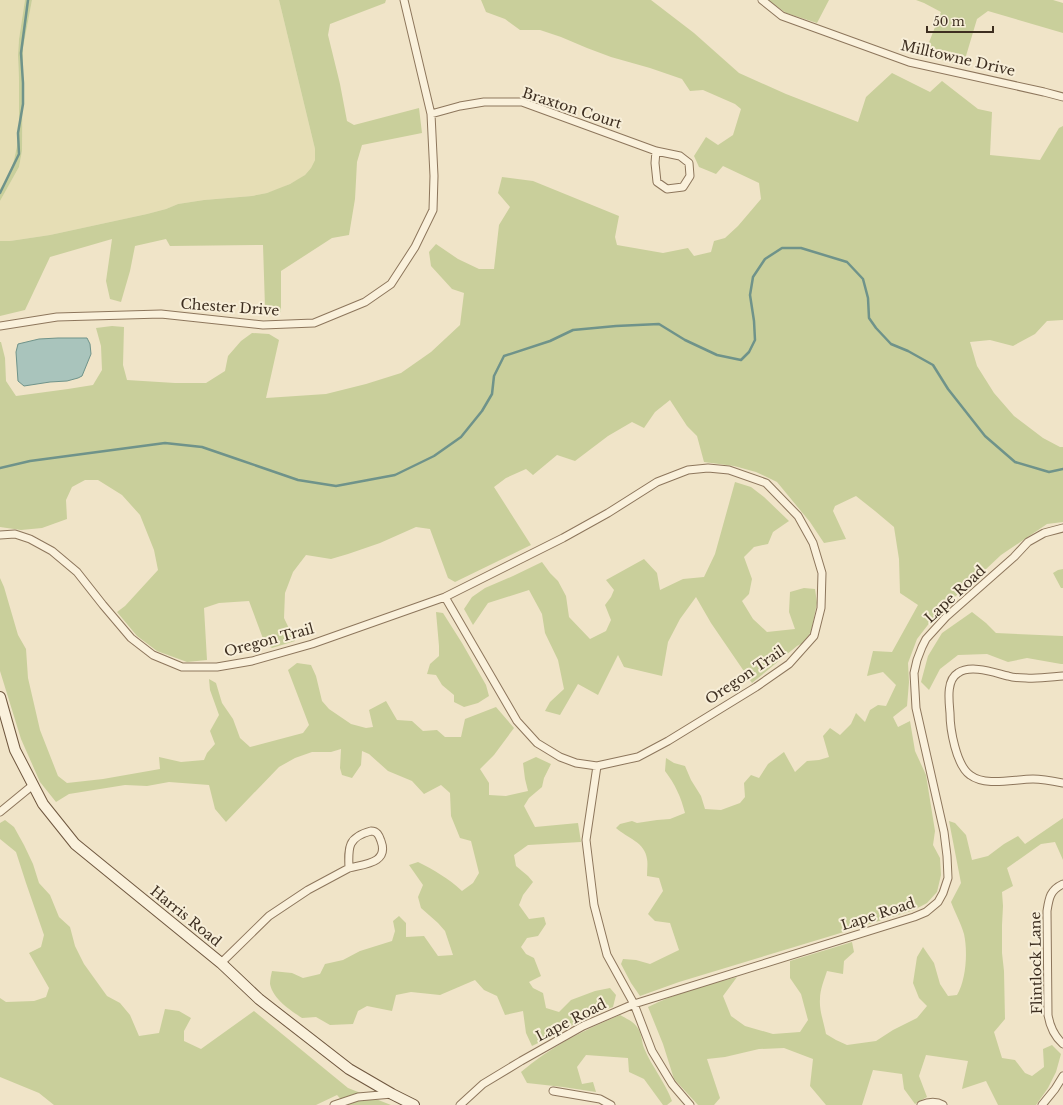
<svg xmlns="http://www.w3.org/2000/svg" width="1063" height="1105" font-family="'Libre Baskerville',serif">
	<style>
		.farmland { fill: #e6deb5 }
		.green { fill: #c9cf9b }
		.water { fill: #a9c4bc; stroke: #6f938a }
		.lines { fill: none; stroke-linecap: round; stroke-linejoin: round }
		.stream { stroke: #6f938a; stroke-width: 2.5 }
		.street-casing { stroke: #8d765c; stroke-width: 9 }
		.secondary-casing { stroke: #6f573f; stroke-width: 12 }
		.street { stroke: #faf1dc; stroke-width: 7 }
		.secondary { stroke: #faf1dc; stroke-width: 10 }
		.labels { text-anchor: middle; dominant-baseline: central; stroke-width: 4; stroke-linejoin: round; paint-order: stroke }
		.street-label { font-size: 14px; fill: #3d2e20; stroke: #f7eed8 }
	</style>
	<rect width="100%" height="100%" fill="#f0e4c8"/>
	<path class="farmland" d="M0,0H25L19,39L18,55L19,80V129L17,146L14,160L9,175L0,189Z
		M32,0H279L315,149V160L311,168L305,175L298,180L277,190L267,193L252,196L204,200L178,204L166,209L147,214L50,235L10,241H0V201L19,167L22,151L23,48Z"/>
	<path class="green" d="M25,0H32L23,48L22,151L19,167L0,201V189L9,175L14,160L17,146L19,129V80L18,55L19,39Z
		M279,0H386L385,3L330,24L328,35L340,84L347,121L354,125L419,108L422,133L362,145L357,162L355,199L349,235L332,238L281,271V312L273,313L265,307L263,245L170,246L166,239L135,246L130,271L121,302L110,299L106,281L112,239L50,257L25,310L0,316V241H10L50,235L147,214L166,209L178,204L204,200L252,196L267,193L290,184L305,175L311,168L315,160V149Z
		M481,0H651L694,33L739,73L786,94L858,122L866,97L892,73L930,92L942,81L978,109L992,112L990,155L1040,160L1059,128L1063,126V320L1047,321L1035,334L1013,346L990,340L970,342L977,366L994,393L1014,416L1043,438L1060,447H1063V522L1047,524L1001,555L968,586L941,608L917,639L908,663L909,682L907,706L893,717L898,727L910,721L915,751L926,775L935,831L933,845L940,858L941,875L937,892L927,903L914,910L834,935L679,982L640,996L631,983L621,964L623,959L636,960L650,964L679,950L670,923L655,921L648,914L663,891L659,878L647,876C647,870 648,864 647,859C645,842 627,838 616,828L620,824L632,821L637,823L657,820L670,819L685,813C681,797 675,784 665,771L666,758L674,763L685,766L691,780L701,796L705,809L721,810L740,803L745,797L744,783L751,775L759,778L768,764L784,752L795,772L807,761L819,760L829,757L823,736L830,728L840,735L851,724L856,713L865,722L870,710L878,705L886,706L896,685L883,672L867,676L873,651L892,652L918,605L900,593L899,559L894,527L875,511L856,496L835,506L833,511L846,539L824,543L810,522L777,482L756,472L734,466L704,462L697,436L687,426L670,400L655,412L644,428L632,422L608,436L575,461L557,455L533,475L526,469L506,478L494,487L531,545L455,582L448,578L430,529L416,527L380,543L348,554L331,559L306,555L293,572L285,593L284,618L295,641L272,648L265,644L249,601L219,603L204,608L207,660L187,662L157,651L137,636L117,612L125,606L158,570L154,550L140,515L122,495L98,480H85L72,487L66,500L67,519L42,528L21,530L0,527V342H1L5,358L6,381L16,396L68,389L93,385L102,370L101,346L96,328L112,326L124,327L123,365L127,380L175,383H206L225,371L228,356L241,341L252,333L269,334L279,340L266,398L326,394L366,384L401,373L431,352L460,325L464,293L452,289L431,266L429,252L436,244L458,259L479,269H494L499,225L510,207L498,193L502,177L533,181L619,216L615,237L617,245L663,253L688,248L694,256L711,252L714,241L725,238L738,226L761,199L759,183L723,166L716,174L699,167L694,156L706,137L718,145L733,135L741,109L735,104L703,90L690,91L682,79L650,68L611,57L587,48L561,37L540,30H520L505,19L486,12Z
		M768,0H829L817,23L786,13Z
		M916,0H1053L1063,3V33L988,11L977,19L963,66L924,55L941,12L924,3Z
		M735,482L751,487L764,497L789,521L773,532L768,544L754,547L744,557L752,579L749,594L742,601L753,619L767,632L795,629L789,612L790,592L804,588L815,589L817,603L811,632L803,643L797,646L752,683L711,623L696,597L680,619L668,642L662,676L624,667L618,655L598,695L578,684L560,715L545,711L550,702L564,689L558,660L545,633L542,614L529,590L488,603L473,625L464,609L472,597L485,588L513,576L542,562L550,573L558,581L566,596L569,617L590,639L606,631L611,620L605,605L611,597L614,590L606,580L644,559L657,573L660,590L683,579L704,577L715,554Z
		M1063,569V588H1061L1053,573L1058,570Z
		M0,578L4,587L18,635L26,649L28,678L40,730L58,776L67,783L103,779L160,769L159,757L181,762L204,760L207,753L215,744L210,731L219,715L210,690L209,679L216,683L222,703L233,719L240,738L250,747L303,733L309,725L288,670L297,663L311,665L316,676L322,701L329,709L351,724L366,728L373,727L369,710L386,701L397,720L412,721L423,731L437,730L445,737H461L465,719L496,707L514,728L494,755L480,769L489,783V795L506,796L528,791L525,779L523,763L536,757L551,764L544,778L542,787L529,798L524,806L535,827L578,823L581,842L528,845L514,855L516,866L528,876L533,882L523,895L519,905L529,919L544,917L546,924L538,936L527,938L521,947L526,954L534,958L541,976L529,982L533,988L543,993L546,1008L559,1012L571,1000L595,991L610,988L616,995L613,1007C583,1017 560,1033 532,1046L526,1033L523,1011L505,1015L497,996L484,990L475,980L440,995L411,992L396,995L392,1011L367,1006L358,1011L353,1024L330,1025L316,1017L302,1018C290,1010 273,999 270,984C270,980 271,975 272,971L292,973L303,978L320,974L325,964L343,960L360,951L392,941L395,931L393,921L399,916L406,923V937L424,936L438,956L453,955L445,931L438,923L421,908L418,897L423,885L409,865L418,862C434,870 448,878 462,891L473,883L479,873L471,841L460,838L451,816L450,793L441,785L424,794L412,781L388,771L369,754L362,751L361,765L352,778L342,775L340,768L341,749L331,752H312L295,758L279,767L226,822L215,809L209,785L169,782L147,786L125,785L69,794L56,802L40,782L21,739L0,671Z
		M436,612L443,613L462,643L486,685L489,696L478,703L464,707L454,702V695L442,685L436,675L427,674L430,664L439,656V646Z
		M972,612L986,623L996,633L1063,636V664H1061L1027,658L1008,662L987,654L958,655L940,669L929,690L921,682L928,656L942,633Z
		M1063,818V860L1055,842L1041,844L1007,868L1013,886L1002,892L1003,906L1002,925V953L1004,971L1005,1019L994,1032L1002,1058L1015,1060L1025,1073L1032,1076L1044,1067L1043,1049L1052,1045L1061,1054L1056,1072L1048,1088L1036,1105H998L986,1081L962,1089L968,1061L926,1055L919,1076L927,1097L915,1104L904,1089L902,1074L873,1070L862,1105H826L810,1086L813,1059L784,1048L759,1049L725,1057L707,1059L720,1098L714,1105H698L674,1079L663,1044L648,1007C676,993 707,985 737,977L723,996L731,1016L745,1026L773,1034L800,1032L808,1020L801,994L790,978V961L852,942L854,952L844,961L843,974L827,971C824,980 820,990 820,999C819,1010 824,1023 826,1034L836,1040L847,1045L876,1041L893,1030L917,1018L927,1006L919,998L913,983L917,957L923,947L934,963L940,984L948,996L957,995C966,980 968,952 964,934C961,923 955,913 951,902L961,883L949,821L955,823L966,835L972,860L988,856L1004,844L1018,836L1025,844Z
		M5,820L14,827L24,845L33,864L39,883L50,895L59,917L70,927L75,946L84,964L107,996L120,1003L130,1015L139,1036L159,1033L165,1009L179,1011L191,1018L184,1031V1041L201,1049L254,1011L348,1088L391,1105H346L337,1095L316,1105H54L39,1093L0,1077V998L6,1002L34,1001L46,997L49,988L29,953L41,947L44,935L26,883L16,852L0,839V823Z
		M620,1015C627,1019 635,1022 639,1030C642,1036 642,1043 644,1048C652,1067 665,1082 672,1101L667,1105H663L644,1079L629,1072L628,1058L586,1055L577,1067L582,1084L593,1082L596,1092L563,1087L527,1083L521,1072C550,1047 584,1030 620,1015Z"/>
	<path class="water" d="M58,338H87L90,344L91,354L82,376L78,378L67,381L50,382L24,386L18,381L16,352L18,344L39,339Z"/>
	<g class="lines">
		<path class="stream" d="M0,193L19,154L18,133L23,104V83L21,53L28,0
			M0,468L30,461L165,443L202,447L237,459L298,480L336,486L395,475L434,456L461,437L482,411L492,394L494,376L504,356L550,341L573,330L616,326L659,324L685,340L717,355L741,360L749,352L755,340L754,321L750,295L753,277L765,259L782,248H801L847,262L863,279L868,298L869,318L876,328L891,344L908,351L933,365L948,389L985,436L1015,462L1049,472L1063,469"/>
		<g class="street-casing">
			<path id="street" d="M762,0L782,16L909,62L1044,92L1063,97
				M431,114L460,106L484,102H522L656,151L680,156L689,163L690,176L683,187L667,189L657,182L655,163L656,151
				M0,326L57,317L161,314L263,325L314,323L365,302L391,284L415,247L433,210L434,176L431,114L404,0
				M0,535L15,534L30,539L52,551L77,572L103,605L131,638L153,655L182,667H217L252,661L312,644L445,597L563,538L608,513L657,482L688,470L708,468L729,470L766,483L798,516L813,543L822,573L821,608L814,636L789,664L756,687L668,741L638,757L597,766L576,763L560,757L537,743L517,721L445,597
				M1063,676C1051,677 1038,679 1026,678C1021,678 1014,678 1008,676C995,673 971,664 958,673C946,680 949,701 950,713C950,729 956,765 970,775C986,787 1014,779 1033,779C1043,779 1053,781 1063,783
				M597,766L586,840L594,905L607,955L634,1004L652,1051L672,1084L690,1105
				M0,812L33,785
				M371,831C377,831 379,835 381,841C389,863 365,864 349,868C348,847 348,837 371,831Z
				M1063,884C1050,890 1049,898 1047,911L1048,1015C1050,1027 1054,1036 1063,1044
				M221,963L269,916L308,890L349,868
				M553,1091L600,1099L611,1105
				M334,1105L358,1097L392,1094
				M460,1105L483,1084L521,1061L583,1026L634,1004L914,917L926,912L938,902L943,893L948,878L947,856L944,832L916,708L914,673L917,660L922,647L926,639L946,617L1014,557L1028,542L1044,533L1063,528
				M921,1105C928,1102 936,1101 943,1105
				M1042,1105L1055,1089L1063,1076"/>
		</g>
		<g class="secondary-casing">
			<path id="secondary" d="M0,697L15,750L43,804L75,844L221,963L259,999L349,1069L392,1094L414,1105"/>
		</g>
		<use href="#street" class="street"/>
		<use href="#secondary" class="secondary"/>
	</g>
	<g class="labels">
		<g class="street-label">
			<text transform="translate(958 58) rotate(13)">Milltowne Drive</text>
			<text transform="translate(572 108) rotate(18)">Braxton Court</text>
			<text transform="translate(230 307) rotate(4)">Chester Drive</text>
			<text transform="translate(955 594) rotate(-43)">Lape Road</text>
			<text transform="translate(269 640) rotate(-15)">Oregon Trail</text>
			<text transform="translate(745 675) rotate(-34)">Oregon Trail</text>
			<text transform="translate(878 914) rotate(-18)">Lape Road</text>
			<text transform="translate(186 916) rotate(39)">Harris Road</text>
			<text transform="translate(1036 963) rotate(-91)">Flintlock Lane</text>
			<text transform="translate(571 1020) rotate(-27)">Lape Road</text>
		</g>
	</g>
	<path d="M927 26v6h66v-6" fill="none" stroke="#3d2e20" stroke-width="2"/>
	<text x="933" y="26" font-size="12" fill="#3d2e20" stroke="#f7eed8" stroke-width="3" paint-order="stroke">50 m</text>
</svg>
